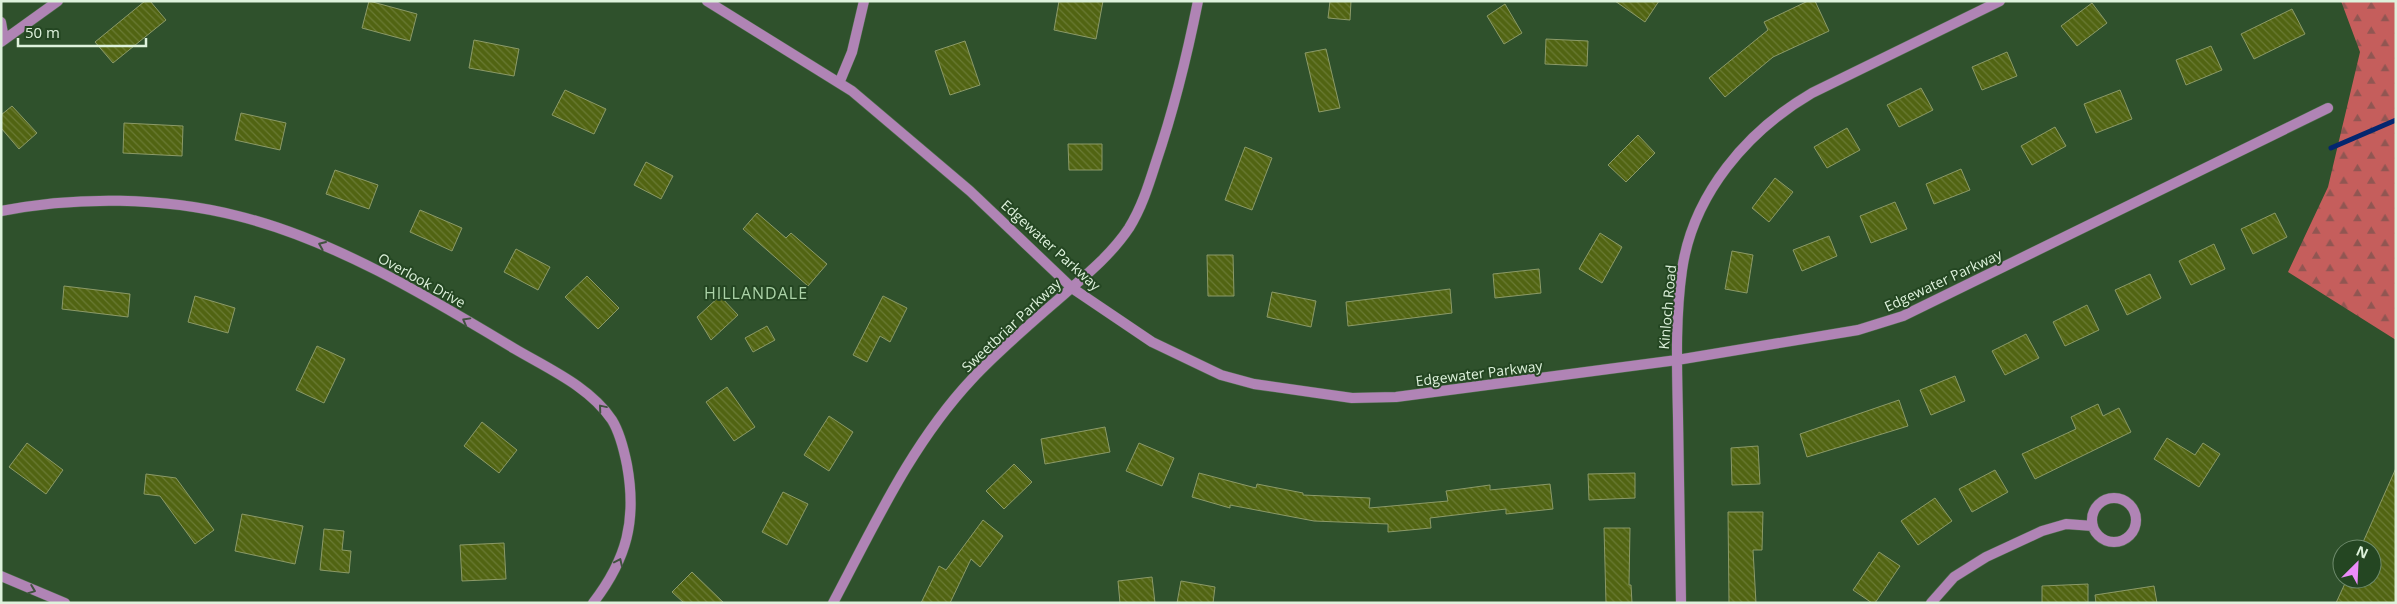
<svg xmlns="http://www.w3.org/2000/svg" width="2397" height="604" font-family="'Open Sans',sans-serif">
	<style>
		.forest { fill: url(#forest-firs) }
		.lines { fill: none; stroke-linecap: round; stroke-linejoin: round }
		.stream { stroke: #04266f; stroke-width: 5 }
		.building { fill: url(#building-back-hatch); stroke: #8b9a68 }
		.minor-casing { stroke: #4e6e4c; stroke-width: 11 }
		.minor { stroke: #b084b5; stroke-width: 10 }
		.oneway { stroke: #40523f }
		.labels { text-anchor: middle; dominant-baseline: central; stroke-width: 4; stroke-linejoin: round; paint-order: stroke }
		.street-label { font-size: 14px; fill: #def2dc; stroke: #244622 }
		.quarter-label { font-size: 16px; letter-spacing: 1px; fill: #acd3a8; stroke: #244622 }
	</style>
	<defs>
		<pattern id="forest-firs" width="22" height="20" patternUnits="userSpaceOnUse" patternTransform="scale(1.25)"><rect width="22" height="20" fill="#c55e5c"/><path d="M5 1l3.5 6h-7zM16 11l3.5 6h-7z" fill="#915652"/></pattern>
		<pattern id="building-back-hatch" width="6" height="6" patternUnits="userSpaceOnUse" patternTransform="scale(1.25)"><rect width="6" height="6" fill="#516412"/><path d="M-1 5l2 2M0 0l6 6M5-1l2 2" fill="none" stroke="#6a7b34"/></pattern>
	</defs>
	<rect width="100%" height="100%" fill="#2f512c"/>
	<path class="forest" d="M2341,1H2396V340L2288,272L2328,187L2360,52Z"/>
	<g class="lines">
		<path class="stream" d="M2331,148L2396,120"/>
	</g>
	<path class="building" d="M145,1H150L166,20L113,63L95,42Z
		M369,1L417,14L410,41L362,28Z
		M1059,1H1103L1096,39L1054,30Z
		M1330,1H1351L1350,20L1328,18Z
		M1615,1H1659L1645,22Z
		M1808,1H1815L1829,31L1773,57L1725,97L1709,78L1768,30L1764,22Z
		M2092,3L2107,23L2077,46L2061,26Z
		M1505,4L1522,33L1504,44L1487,16Z
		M2292,9L2305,34L2254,59L2241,34Z
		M1546,39L1588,41L1587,66L1545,64Z
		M474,40L519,49L514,76L469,68Z
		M965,41L980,85L950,95L935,51Z
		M2211,46L2222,70L2186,85L2176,60Z
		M1326,49L1340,108L1319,112L1305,53Z
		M2007,52L2017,76L1982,90L1972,67Z
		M1921,88L1933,110L1899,127L1887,105Z
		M565,90L606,109L594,134L552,115Z
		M2120,90L2132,119L2096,133L2084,104Z
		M12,106L37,133L19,149L1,128V115Z
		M241,113L286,123L280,150L235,140Z
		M124,123L183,126L182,156L123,153Z
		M2055,127L2066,146L2032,165L2021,146Z
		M1847,128L1860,150L1827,168L1814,147Z
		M1638,135L1655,153L1626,182L1608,165Z
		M1068,144H1102V170H1069Z
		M1245,147L1272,158L1252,210L1225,200Z
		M646,162L673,176L661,199L634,185Z
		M1961,169L1970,190L1934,204L1926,184Z
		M335,170L378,185L369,209L326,194Z
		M1775,178L1793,192L1769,222L1752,208Z
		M1895,202L1907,229L1871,243L1860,216Z
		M420,210L462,228L452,251L410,232Z
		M757,213L786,238L791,233L827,264L808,286L743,229Z
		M2275,213L2287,237L2253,254L2241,229Z
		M1600,233L1622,247L1602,283L1579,269Z
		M1829,236L1837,256L1802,271L1793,250Z
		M2214,244L2225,269L2191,285L2179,261Z
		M516,249L550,267L538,290L504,272Z
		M1732,251L1753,255L1747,293L1725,289Z
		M1207,255H1233L1234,296H1208Z
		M1539,269L1541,293L1495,298L1493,274Z
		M2150,274L2161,298L2127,315L2115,290Z
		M587,276L619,308L598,329L565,297Z
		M64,286L130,294L128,317L62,309Z
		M1450,289L1452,313L1348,326L1346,302Z
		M1272,292L1316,301L1311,327L1267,317Z
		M195,296L235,308L228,333L188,322Z
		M720,296L738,315L711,340L697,317Z
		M883,296L907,308L890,342L880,336L867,362L853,355Z
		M2087,305L2099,330L2065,346L2053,322Z
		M767,326L775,340L753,352L745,338Z
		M2026,334L2039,358L2005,375L1992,351Z
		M317,346L345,359L324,403L296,390Z
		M1955,376L1965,401L1931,415L1920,390Z
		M727,387L755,427L734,441L706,402Z
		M1899,400L1908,426L1807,457L1800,434Z
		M2098,404L2103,416L2119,408L2131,432L2035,479L2022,454L2076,429L2071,417Z
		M829,416L853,432L829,471L804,455Z
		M482,422L517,450L499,473L464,446Z
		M1105,427L1110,452L1045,464L1041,439Z
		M2167,438L2195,455L2203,443L2220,454L2199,487L2154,459Z
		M27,443L63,470L46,494L9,467Z
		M1139,443L1174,458L1162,486L1126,471Z
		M1758,446L1760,484L1732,485L1731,448Z
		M1014,464L1032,482L1004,509L986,491Z
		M2396,468V603H2336L2347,579H2372V549H2360Z
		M1995,470L2008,492L1972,512L1959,489Z
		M1199,473L1256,488L1257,484L1303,493V495L1370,498L1369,508L1448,501L1446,491L1490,485V490L1550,484L1553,509L1506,514V509L1430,518L1431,528L1388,532V524L1314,521L1230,505V508L1192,497Z
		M1635,473V498L1589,500L1588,474Z
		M146,474L176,478L214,530L195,544L160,496L144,494Z
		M783,492L808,504L787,545L762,532Z
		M1935,498L1952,521L1918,545L1901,521Z
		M1728,512H1763L1762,550H1753L1756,603H1729Z
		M242,514L303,526L295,564L235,551Z
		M983,520L1003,536L980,567L971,559L950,603H921L939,566L946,570Z
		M1604,528H1630L1629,585H1631L1632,603H1606Z
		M324,529L344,531L342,550L351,551L349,573L320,570Z
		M504,543L506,579L462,581L460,545Z
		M1879,552L1900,566L1875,603H1872L1853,590Z
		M692,572L724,603H684L672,592Z
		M1152,577L1155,603H1120L1118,581Z
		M1181,581L1215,587L1213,603H1177Z
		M2088,584V603H2042V586Z
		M2154,586L2157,603H2096L2095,595Z"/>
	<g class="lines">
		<g class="minor-casing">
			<path id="minor" d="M707,1L852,91L970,191L1072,288L1152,342L1221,375L1254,384L1352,398L1396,397L1677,360L1858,330L1903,316L2328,108
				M1,22L4,39
				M1,42L58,1
				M840,81L852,52L864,1
				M1,211C77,196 163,197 238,216C335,240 430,298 515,349C549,369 590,387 612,420C620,433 624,450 627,465C637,520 627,559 593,603
				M2092 520a22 22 0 1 1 44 0a22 22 0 1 1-44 0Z
				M1,576L65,603
				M833,603C874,526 911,444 972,379C1002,347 1036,319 1069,290C1091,271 1113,252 1129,228C1142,207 1149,184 1156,162C1174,109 1187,56 1198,1
				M1681,603C1680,541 1679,479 1678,417C1677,369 1675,319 1682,270C1693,194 1747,131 1812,93L2000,1
				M1931,603L1954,577L1986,557L2042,531L2066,524L2093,526"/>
		</g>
		<use href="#minor" class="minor"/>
	</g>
	<defs><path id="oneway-chevron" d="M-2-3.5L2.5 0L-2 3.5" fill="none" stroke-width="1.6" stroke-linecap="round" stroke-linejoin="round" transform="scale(1.25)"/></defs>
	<g class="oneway">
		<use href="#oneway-chevron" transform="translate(322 245) rotate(-157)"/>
		<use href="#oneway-chevron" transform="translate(466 321) rotate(-151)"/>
		<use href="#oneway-chevron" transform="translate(602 408) rotate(-130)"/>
		<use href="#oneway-chevron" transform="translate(619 562) rotate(-65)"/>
		<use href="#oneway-chevron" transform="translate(32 590) rotate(21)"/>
	</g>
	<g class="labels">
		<g class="street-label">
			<text transform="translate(1051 245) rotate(42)">Edgewater Parkway</text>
			<text transform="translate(422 280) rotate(29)">Overlook Drive</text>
			<text transform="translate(1943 280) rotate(-25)">Edgewater Parkway</text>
			<text transform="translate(1667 307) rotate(-85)">Kinloch Road</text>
			<text transform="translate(1011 325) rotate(-43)">Sweetbriar Parkway</text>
			<text transform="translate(1479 373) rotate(-7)">Edgewater Parkway</text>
		</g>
		<g class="quarter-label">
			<text x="756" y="293">HILLANDALE</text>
		</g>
	</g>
	<rect width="2397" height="604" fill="none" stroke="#def2dc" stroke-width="5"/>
	<g transform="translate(2357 564) rotate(24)"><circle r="24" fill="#244622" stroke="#6e8b6c"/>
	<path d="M0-4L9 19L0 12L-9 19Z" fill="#ec8cfa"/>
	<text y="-8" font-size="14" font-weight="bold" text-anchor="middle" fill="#def2dc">N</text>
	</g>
	<path d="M18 38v8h128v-8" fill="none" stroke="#def2dc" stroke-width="2.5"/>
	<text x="25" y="38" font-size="15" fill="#def2dc" stroke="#244622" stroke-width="4" paint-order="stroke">50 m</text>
</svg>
